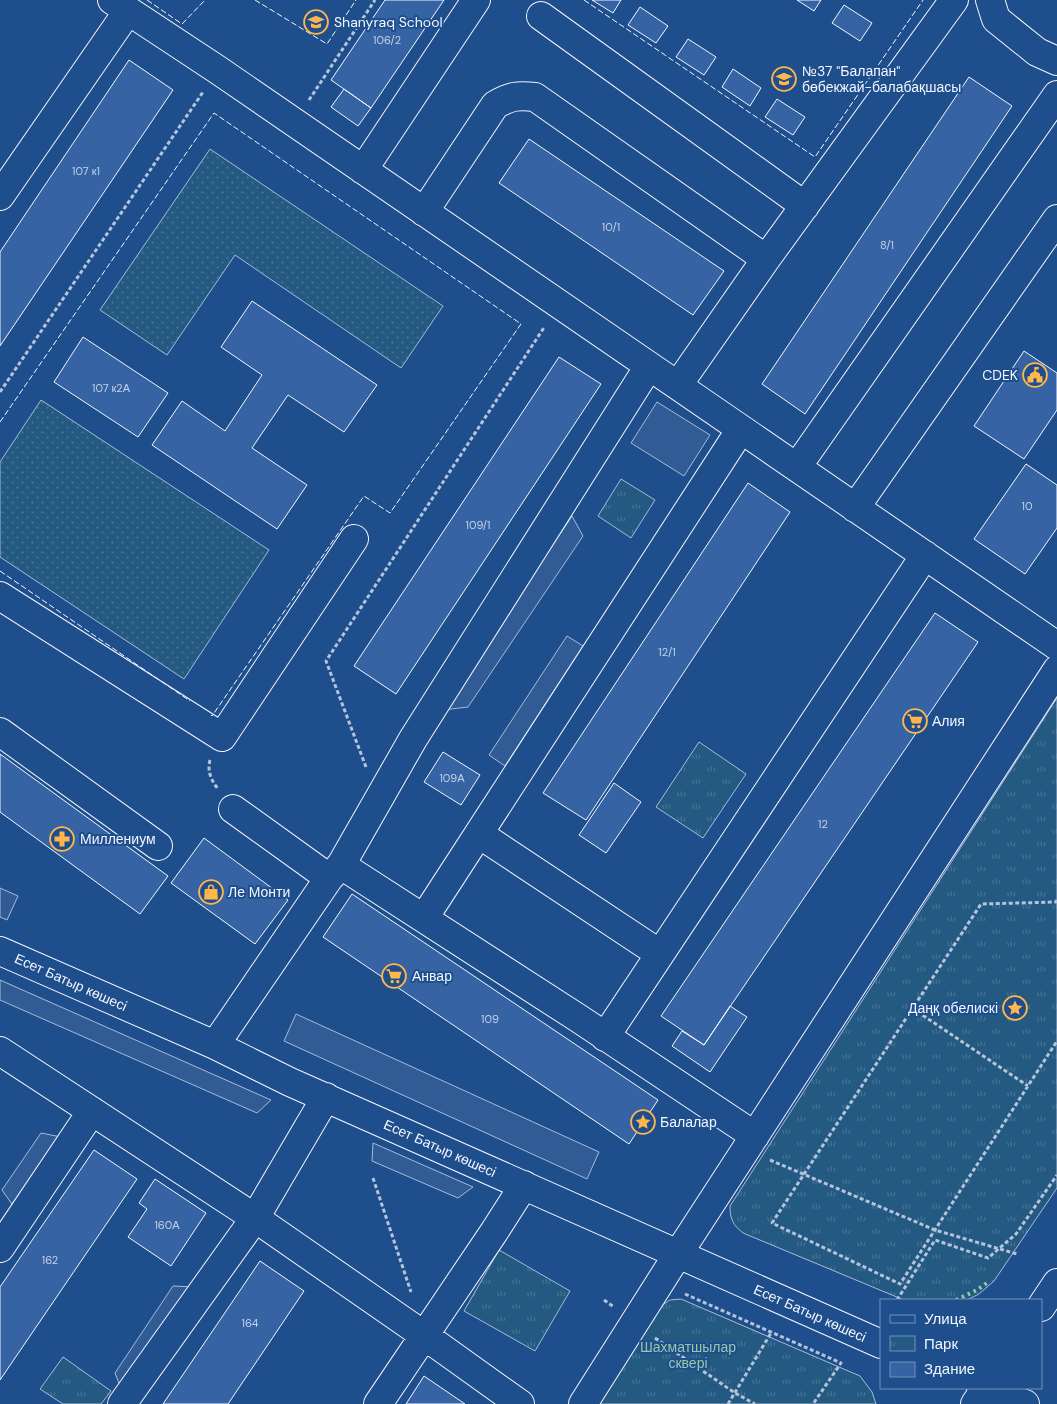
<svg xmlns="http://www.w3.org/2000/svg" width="1057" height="1404" font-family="'DM Sans',sans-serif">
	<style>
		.grass { fill: url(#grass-dots); stroke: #a8bbd7 }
		.park { fill: url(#park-tufts); stroke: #a8bbd7 }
		.parking { fill: #305b95; stroke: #a8bbd7 }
		.building { fill: #3563a3; stroke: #f2f6ff }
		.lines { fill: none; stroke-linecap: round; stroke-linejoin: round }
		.minor-casing { stroke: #f2f6ff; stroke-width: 30 }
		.major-casing { stroke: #f2f6ff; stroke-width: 30 }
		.path { stroke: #b3c4dc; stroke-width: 3; stroke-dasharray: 4 2.5; stroke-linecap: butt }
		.minor { stroke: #1f4e8c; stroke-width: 28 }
		.major { stroke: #1f4e8c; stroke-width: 28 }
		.hedge { stroke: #97c8a6; stroke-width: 4; stroke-dasharray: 2.5 4; stroke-linecap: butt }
		.fence { stroke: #f2f6ff; stroke-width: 1; stroke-dasharray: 6 2.5; stroke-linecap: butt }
		.labels { text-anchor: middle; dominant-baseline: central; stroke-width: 4; stroke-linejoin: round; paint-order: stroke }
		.number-label { font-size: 11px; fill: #c3d1e8 }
		.poi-label { font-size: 14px; fill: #f2f6ff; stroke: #1f4e8c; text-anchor: start }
		.street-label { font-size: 14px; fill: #f2f6ff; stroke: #1f4e8c }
		.park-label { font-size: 14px; fill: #97c8a6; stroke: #1f4e8c }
	</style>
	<defs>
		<pattern id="grass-dots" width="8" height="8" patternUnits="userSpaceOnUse" patternTransform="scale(1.25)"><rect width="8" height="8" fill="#245a82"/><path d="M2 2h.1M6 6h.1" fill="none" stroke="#447295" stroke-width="1.8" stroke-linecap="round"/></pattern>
		<pattern id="park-tufts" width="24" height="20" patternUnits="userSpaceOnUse" patternTransform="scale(1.25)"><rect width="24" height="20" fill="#245a82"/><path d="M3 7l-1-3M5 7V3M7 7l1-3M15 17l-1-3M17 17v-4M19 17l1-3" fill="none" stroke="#447295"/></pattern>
	</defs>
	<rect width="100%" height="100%" fill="#1f4e8c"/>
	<path class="grass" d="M210,149L443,306L401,368L235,255L167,355L100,310Z
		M41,400L269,550L184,679L0,557V462Z"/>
	<path class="park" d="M621,479L655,500L631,538L598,516Z
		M1057,698V1188L994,1281L979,1294L967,1300H904L743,1233C733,1225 730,1219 730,1206Z
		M699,742L746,774L703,838L656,807Z
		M499,1250L570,1291L535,1351L464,1311Z
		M681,1299L860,1376L872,1392L876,1404H598L661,1306L670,1300Z
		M63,1357L111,1391L101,1404H63L40,1389Z"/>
	<path class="parking" d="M657,402L710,435L684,476L631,443Z
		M572,516L583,536L468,707L443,710Z
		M567,636L583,646L505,766L489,755Z
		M0,888L18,896L7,920L0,917Z
		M0,980L271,1100L257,1113L0,1000Z
		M296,1014L599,1152L587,1179L284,1041Z
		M41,1133L61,1137L14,1207L2,1190Z
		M373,1143L473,1187L458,1198L372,1161Z
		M173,1286L195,1287L122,1391L115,1373Z"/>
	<path class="building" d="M385,0H444L371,108L331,80Z
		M592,0H621L613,13Z
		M797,0H821L814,11Z
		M844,5L872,23L860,41L832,23Z
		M640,7L668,26L656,43L628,25Z
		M688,39L716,57L704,75L676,57Z
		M129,60L173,90L0,346V252Z
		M733,69L761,88L750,106L722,87Z
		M969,77L1012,106L805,414L762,384Z
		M344,89L371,108L358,126L331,107Z
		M777,99L805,117L793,135L765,117Z
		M529,139L724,271L693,315L499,183Z
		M252,301L377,385L344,432L288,395L252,448L307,485L277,529L152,445L182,401L225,431L262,375L221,347Z
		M83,337L168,393L138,437L54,382Z
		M1024,351L1057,373V410L1024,459L974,426Z
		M559,357L601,384L396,694L354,666Z
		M1026,464L1057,485V528L1025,574L974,539Z
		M748,483L790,512L586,820L543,793Z
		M935,613L978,642L704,1045L661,1016Z
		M443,752L480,775L461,805L424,782Z
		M0,754L168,876L140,914L0,812Z
		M614,783L641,802L606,853L579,835Z
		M204,838L288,900L255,944L171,883Z
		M352,894L658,1100L629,1144L323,937Z
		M730,1006L747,1017L710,1072L672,1046L682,1031L704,1045Z
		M94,1150L137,1179L0,1380V1287Z
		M155,1179L206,1213L171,1266L128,1237L147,1209L139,1203Z
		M260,1261L304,1291L228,1404H163Z
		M424,1376L465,1404H406Z"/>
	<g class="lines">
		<g class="minor-casing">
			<path id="minor" d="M112,0L218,70L1057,646
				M990,0L996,19L1037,52L1057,61
				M541,16L805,206
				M363,170L476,0
				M0,196L128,11
				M424,212L495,105C510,96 518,95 535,97L766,259
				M678,385L766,259L954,0
				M797,467L1057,95
				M855,508L1057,219
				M0,596L222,737L354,539
				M0,732L158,846
				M233,809L329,878
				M479,834L660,954
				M341,865L413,739L649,366
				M424,918L741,429
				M0,951L215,1045L290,1082L881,1344
				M605,1037L925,555
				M215,1045L329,878L341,865L578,1018L755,1136
				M0,1051L255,1218L425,1336L520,1404
				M0,1248L92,1111
				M981,1388L1025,1404
				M122,1404L255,1218L326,1097
				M378,1404L494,1232L524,1185
				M583,1404L678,1254L1057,670"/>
		</g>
		<g class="major-casing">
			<path id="major" d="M1041,1307L1057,1283
				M975,1404L986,1388"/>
		</g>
		<path class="path" d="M309,100L375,0
			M0,392L203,92
			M210,760C207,771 211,780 218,789
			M366,767L326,661L545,326
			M1057,900L1056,902L981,904L772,1223L900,1284L1057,1041
			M912,1008L1028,1086
			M770,1160L935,1230L1017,1254
			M373,1178L411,1292
			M685,1294L841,1363L813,1404
			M604,1300L614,1307
			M897,1300L935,1240L988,1258L1016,1234L1057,1175
			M655,1338L735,1393L755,1404
			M728,1404L771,1333"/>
		<use href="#minor" class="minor"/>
		<use href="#major" class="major"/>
		<path class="hedge" d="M956,1300L977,1290L987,1283"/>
		<path class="fence" d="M147,0L182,24L205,0
			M255,0L327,44L356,0
			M584,0L815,157L923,0
			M0,422L214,113L521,324L390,513L364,496L212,716L211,715
			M0,571L190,701"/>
	</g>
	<defs>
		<g id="school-ring" transform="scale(1.25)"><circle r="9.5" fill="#1f4e8c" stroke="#ffb74d" stroke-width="1.5"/><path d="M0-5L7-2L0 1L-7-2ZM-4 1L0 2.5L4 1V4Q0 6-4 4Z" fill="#ffb74d"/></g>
		<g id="civic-ring" transform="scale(1.25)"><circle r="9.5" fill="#1f4e8c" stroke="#ffb74d" stroke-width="1.5"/><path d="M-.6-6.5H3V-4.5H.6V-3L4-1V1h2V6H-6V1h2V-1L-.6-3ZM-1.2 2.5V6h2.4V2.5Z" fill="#ffb74d"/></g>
		<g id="supermarket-ring" transform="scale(1.25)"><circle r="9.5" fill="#1f4e8c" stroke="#ffb74d" stroke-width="1.5"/><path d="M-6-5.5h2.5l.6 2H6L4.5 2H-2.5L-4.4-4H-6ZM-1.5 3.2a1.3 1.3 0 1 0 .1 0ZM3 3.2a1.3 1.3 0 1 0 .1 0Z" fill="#ffb74d"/></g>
		<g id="pharmacy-ring" transform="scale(1.25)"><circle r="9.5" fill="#1f4e8c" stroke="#ffb74d" stroke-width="1.5"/><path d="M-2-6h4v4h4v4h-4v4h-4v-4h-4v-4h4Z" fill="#ffb74d"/></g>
		<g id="shop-ring" transform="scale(1.25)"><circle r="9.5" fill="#1f4e8c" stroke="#ffb74d" stroke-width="1.5"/><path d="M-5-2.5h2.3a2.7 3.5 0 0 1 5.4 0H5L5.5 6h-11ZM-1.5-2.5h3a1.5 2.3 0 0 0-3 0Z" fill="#ffb74d"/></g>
		<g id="sight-ring" transform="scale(1.25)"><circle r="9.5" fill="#1f4e8c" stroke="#ffb74d" stroke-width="1.5"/><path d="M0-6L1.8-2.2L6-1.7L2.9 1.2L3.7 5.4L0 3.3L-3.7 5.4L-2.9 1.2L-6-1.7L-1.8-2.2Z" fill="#ffb74d"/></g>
	</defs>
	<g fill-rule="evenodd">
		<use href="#school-ring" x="316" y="22"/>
		<use href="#school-ring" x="784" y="79"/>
		<use href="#civic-ring" x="1035" y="375"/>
		<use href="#supermarket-ring" x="915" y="721"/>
		<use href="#pharmacy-ring" x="62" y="839"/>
		<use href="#shop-ring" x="211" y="892"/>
		<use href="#supermarket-ring" x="394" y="976"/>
		<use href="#sight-ring" x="1015" y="1008"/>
		<use href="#sight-ring" x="643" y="1122"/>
	</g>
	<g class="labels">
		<g class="number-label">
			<text x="387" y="40">106/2</text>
			<text x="86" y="171">107 к1</text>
			<text x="611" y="227">10/1</text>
			<text x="887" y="245">8/1</text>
			<text x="111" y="388">107 к2А</text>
			<text x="1027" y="506">10</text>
			<text x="478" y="525">109/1</text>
			<text x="667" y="652">12/1</text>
			<text x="452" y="778">109А</text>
			<text x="823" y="824">12</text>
			<text x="490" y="1019">109</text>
			<text x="167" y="1225">160А</text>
			<text x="50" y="1260">162</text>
			<text x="250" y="1323">164</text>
		</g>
		<g class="poi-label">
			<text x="334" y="22">Shanyraq School</text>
			<text x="802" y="71">№37 "Балапан"<tspan x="802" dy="16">бөбекжай-балабақшасы</tspan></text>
			<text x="1018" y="375" text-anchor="end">CDEK</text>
			<text x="932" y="721">Алия</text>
			<text x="80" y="839">Миллениум</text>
			<text x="228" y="892">Ле Монти</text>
			<text x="412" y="976">Анвар</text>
			<text x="998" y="1008" text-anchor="end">Даңқ обелискі</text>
			<text x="660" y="1122">Балалар</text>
		</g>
		<g class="street-label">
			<text transform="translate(71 982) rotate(24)">Есет Батыр көшесі</text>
			<text transform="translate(440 1148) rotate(24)">Есет Батыр көшесі</text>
			<text transform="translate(810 1313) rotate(24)">Есет Батыр көшесі</text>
		</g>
		<g class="park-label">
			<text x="688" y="1347">Шахматшылар<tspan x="688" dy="16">сквері</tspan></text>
		</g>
	</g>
	<rect x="880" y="1299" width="162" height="90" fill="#1f4e8c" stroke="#7391ba"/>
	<rect x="890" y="1315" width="25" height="8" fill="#1f4e8c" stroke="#7391ba"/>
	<text x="924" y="1324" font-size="15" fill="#f2f6ff">Улица</text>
	<rect x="890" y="1336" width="25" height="15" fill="url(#park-tufts)" stroke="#7391ba"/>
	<text x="924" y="1349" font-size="15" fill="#f2f6ff">Парк</text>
	<rect x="890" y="1362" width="25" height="15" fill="#3563a3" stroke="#7391ba"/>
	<text x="924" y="1374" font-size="15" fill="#f2f6ff">Здание</text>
</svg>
